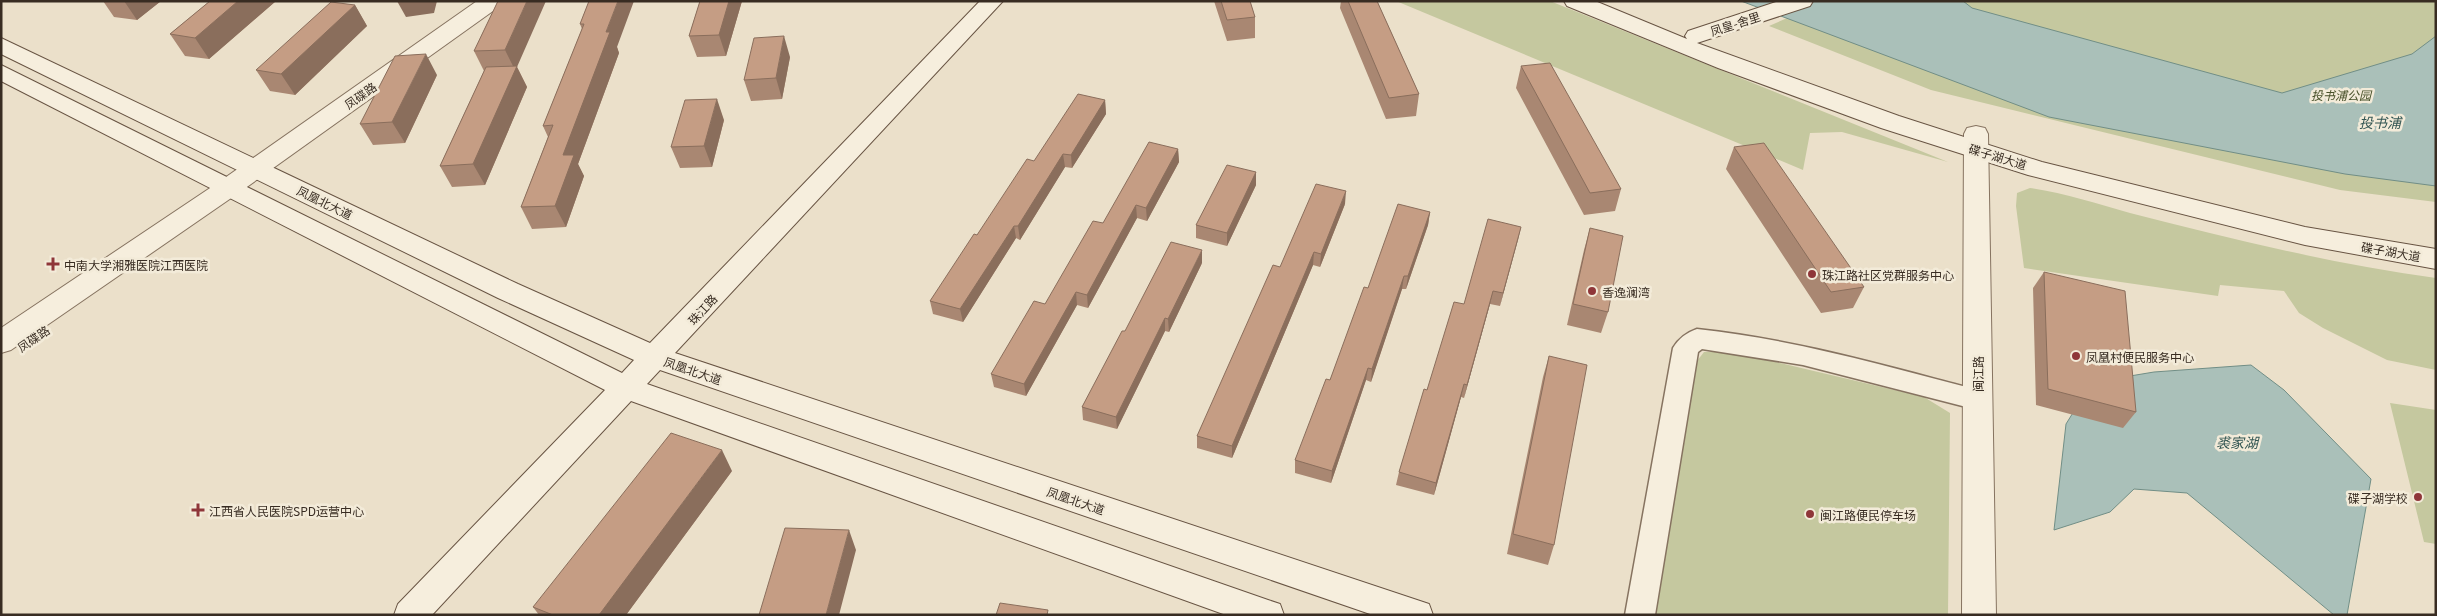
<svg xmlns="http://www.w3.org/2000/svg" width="2437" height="616" font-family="Georgia,'Noto Sans SC',serif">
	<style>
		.green { fill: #c5c89f }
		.water { fill: #aac0b9; stroke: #718e86 }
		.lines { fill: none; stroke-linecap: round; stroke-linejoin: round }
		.minor-casing { stroke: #867360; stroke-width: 3 }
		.tertiary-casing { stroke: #867360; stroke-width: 2 }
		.secondary-casing { stroke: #685443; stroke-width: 2 }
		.minor { fill: #f6eedd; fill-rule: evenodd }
		.tertiary { fill: #f6eedd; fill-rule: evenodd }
		.secondary { fill: #f6eedd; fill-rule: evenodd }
		.wall { fill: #a98772 }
		.shaded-wall { fill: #8a6e5c }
		.building { fill: #c59d84; stroke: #8a6e5c }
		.poi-dot { fill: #8f3639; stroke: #f3ebd9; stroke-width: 2 }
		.labels { text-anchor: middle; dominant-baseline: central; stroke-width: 5; stroke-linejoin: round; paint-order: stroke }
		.street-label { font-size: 12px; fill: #382c22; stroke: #f3ebd9 }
		.park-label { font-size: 12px; font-style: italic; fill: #49522b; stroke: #f3ebd9 }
		.poi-label { font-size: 12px; fill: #382c22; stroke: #f3ebd9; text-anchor: start }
		.water-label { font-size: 14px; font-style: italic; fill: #335653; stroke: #f3ebd9 }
	</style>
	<rect width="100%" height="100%" fill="#ebe0ca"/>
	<path class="green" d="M1396,1H1550L1948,162L1842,132L1810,133L1803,170Z
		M1826,1H2436V202L2340,190L1931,90L1769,26Z
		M2030,188C2065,193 2097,204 2130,213C2231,239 2333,264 2436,278V370L2387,360L2323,328L2299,313L2284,291L2220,285L2218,296L2024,268L2016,206L2017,193Z
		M1704,352H1733L1924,397L1950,413L1948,615H1654L1697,361Z
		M2390,403L2436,410V544L2424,542Z"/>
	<path class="water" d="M1741,1H1963L1972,8L2282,93L2412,54L2436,36V186L2345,174L2049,117Z
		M2251,365L2284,390L2371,479L2347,615H2334L2187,493L2134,489L2110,512L2054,530L2066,424L2084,395L2112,379L2154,372Z"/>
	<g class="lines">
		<g class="minor-casing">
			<path id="minor" d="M1697,329C1793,339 1885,366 1978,390L1987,393L1991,400L1987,407L1978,410L1803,365L1702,349L1698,352L1655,615H1625L1673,348C1679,338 1686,333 1697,329Z"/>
		</g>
		<g class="tertiary-casing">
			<path id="tertiary" d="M477,1H503L500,6L237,194L11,350L1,353V328L219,182Z
				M1976,126L1985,128L1988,134L1996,615H1962L1964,134L1967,128Z"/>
		</g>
		<g class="secondary-casing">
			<path id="secondary" d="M980,1H1003L675,353L1417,600L1429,604L1433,615H1373L660,370L647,384L1268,600L1280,604L1284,615H1226L631,401L432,615H394L398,604L605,390L1,81V65L622,373L634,360L498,298L1,54V38L518,284L650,343Z
				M1564,1H1595L1687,39L1685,36L1688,31L1779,1H1813L1810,6L1697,43L1899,116L2042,162L2305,227L2436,249V269L2305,245L2028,175L1881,128L1718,68L1567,6Z"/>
		</g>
		<use href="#minor" class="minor"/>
		<use href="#tertiary" class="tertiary"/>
		<use href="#secondary" class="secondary"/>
	</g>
	<path class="wall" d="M103,1H161L137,20L114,17Z
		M210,1H276L209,59L185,56L170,34Z
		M498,1L517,67L527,87L485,185L452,187L440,166L484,71L474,51Z
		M589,1L617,47L619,53L578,164L584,176L566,227L532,229L521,207L548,137L543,126L582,29L580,24Z
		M700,1H742L726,56L697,57L689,36Z
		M1214,1H1250L1255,17V38L1227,41Z
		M1341,1H1377L1419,94L1416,116L1386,119L1340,8Z
		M355,5L367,26L295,95L270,91L256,70Z
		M790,57L782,99L751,101L744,80Z
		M1521,66L1621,189L1615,211L1584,215L1516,88Z
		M437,75L405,143L373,145L360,124Z
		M1105,100L1106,114L1072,168L1065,167L1020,240L1016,238L963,322L933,314L930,301L977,235L1034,161Z
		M724,120L712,167L680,168L671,147Z
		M1734,147L1864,287L1853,308L1821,313L1726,169Z
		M1178,149L1179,162L1147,221L1137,218L1088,308L1077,305L1026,396L994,387L991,374L1045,304L1103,223Z
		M1256,172V185L1227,246L1196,238V225Z
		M1345,204L1320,267L1313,265L1232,458L1197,448V436L1280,267Z
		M1430,212L1428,225L1406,289H1402L1371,382L1366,380L1331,483L1295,473V460L1330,380L1368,288Z
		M1521,227L1500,306L1490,304L1464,398L1461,397L1434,495L1396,485L1399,472L1427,390Z
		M1590,228L1608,312L1601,333L1567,325L1584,250Z
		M1202,263L1169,332L1165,331L1117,429L1083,420L1082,407L1125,331Z
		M2044,272L2136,412L2123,428L2036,405L2033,288Z
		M1549,356L1554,545L1548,565L1507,554L1543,377Z
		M732,471L626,615H539L533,607Z"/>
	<path class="shaded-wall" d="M124,1H161L137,20Z
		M238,1H276L209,59L195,38Z
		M397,1H437L434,13L406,17Z
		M527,1H546L517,67L527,87L485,185L473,164L515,70L505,50Z
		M618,1H634L617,47L619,53L578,164L584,176L566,227L555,206L563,155L606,32Z
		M729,1H742L726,56L719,35Z
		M355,5L367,26L295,95L281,74Z
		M784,36L790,57L782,99L776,78Z
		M426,54L437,75L405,143L392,122Z
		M717,99L724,120L712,167L704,146Z
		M1105,100L1106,114L1072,168L1071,155Z
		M1178,149L1179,162L1147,221L1146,208Z
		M1063,154L1065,167L1020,240L1018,226Z
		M1256,172V185L1227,246V233Z
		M1346,191L1345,204L1320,267L1321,254Z
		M1136,205L1137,218L1088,308L1087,295Z
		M1430,212L1428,225L1406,289L1408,276Z
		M1014,226L1016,238L963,322L960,309Z
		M1521,227L1518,240L1500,306L1503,293Z
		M1202,250V263L1169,332L1168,319Z
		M1314,252L1313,265L1232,458V446Z
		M1404,276L1402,289L1371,382L1372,369Z
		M1493,291L1490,304L1464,398L1467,385Z
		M1076,292L1077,305L1026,396L1024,384Z
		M1165,318V331L1117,429L1116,417Z
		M1368,368L1366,380L1331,483L1332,471Z
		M1464,384L1461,397L1434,495L1436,483Z
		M722,450L732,471L626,615H599Z
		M849,530L856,550L839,615H826Z"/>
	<path class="building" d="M210,1H238L195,38L170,34Z
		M498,1H527L505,50L474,51Z
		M589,1H618L606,32H610L563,155H574L555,206L521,207L553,125L543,126L584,24H580Z
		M700,1H729L719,35L689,36Z
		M1221,1H1250L1255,17L1227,20Z
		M1348,1H1377L1419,94L1389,98Z
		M331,2L355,5L281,74L256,70Z
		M784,36L776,78L744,80L754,38Z
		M426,54L392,122L360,124L395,56Z
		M1550,63L1621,189L1590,193L1521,66Z
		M517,66L473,164L440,166L486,67Z
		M1078,94L1105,100L1071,155L1063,154L1018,226H1014L960,309L930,301L974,234L977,235L1027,159L1034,161Z
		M717,99L704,146L671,147L685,100Z
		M1149,142L1178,149L1146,208L1136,205L1087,295L1076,292L1024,384L991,374L1034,301L1045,304L1093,221L1103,223Z
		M1764,143L1864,287L1831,292L1734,147Z
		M1227,165L1256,172L1227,233L1196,225Z
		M1316,184L1346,191L1321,254L1314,252L1232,446L1197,436L1273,265L1280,267Z
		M1398,204L1430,212L1408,276H1404L1372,369L1368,368L1332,471L1295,460L1326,379L1330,380L1364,287L1368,288Z
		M1488,219L1521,227L1503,293L1493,291L1467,385L1464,384L1436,483L1399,472L1424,389L1427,390L1454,302L1464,304Z
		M1590,228L1623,236L1608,312L1573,304Z
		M1171,242L1202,250L1168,319L1165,318L1116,417L1082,407L1122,331H1125Z
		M2044,272L2125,291L2136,412L2048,389Z
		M1549,356L1587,365L1554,545L1513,534Z
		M671,433L722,450L599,615H553L533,607Z
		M785,528L849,530L826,615H759Z
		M1000,603L1048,610L1047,615H996Z"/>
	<g class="poi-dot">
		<path d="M50.5 256.5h5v5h5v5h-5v5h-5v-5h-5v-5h5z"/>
		<circle cx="1812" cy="274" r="5"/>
		<circle cx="1592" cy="291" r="5"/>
		<circle cx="2076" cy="356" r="5"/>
		<circle cx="2418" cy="497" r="5"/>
		<path d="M195.5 502.5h5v5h5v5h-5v5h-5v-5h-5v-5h5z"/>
		<circle cx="1810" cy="514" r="5"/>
	</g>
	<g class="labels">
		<g class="street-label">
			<text transform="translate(1735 23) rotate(-18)">凤皇-舍里</text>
			<text transform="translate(360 95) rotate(-35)">凤碟路</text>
			<text transform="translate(1998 156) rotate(17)">碟子湖大道</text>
			<text transform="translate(325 202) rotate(26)">凤凰北大道</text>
			<text transform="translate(2391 251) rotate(10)">碟子湖大道</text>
			<text transform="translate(702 309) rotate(-47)">珠江路</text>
			<text transform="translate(33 338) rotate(-34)">凤碟路</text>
			<text transform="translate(693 370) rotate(19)">凤凰北大道</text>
			<text transform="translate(1977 374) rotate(-90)">闽江路</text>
			<text transform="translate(1076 500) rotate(19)">凤凰北大道</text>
		</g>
		<g class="park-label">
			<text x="2341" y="94">投书浦公园</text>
		</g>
		<g class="poi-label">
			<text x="64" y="264">中南大学湘雅医院江西医院</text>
			<text x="1822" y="274">珠江路社区党群服务中心</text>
			<text x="1602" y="291">香逸澜湾</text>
			<text x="2086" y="356">凤凰村便民服务中心</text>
			<text x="2408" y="497" text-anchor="end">碟子湖学校</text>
			<text x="209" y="510">江西省人民医院SPD运营中心</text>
			<text x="1820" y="514">闽江路便民停车场</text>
		</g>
		<g class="water-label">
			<text x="2380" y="122">投书浦</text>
			<text x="2237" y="442">裘家湖</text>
		</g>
	</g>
	<rect width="2437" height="616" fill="none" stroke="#382c22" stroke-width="5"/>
</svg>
